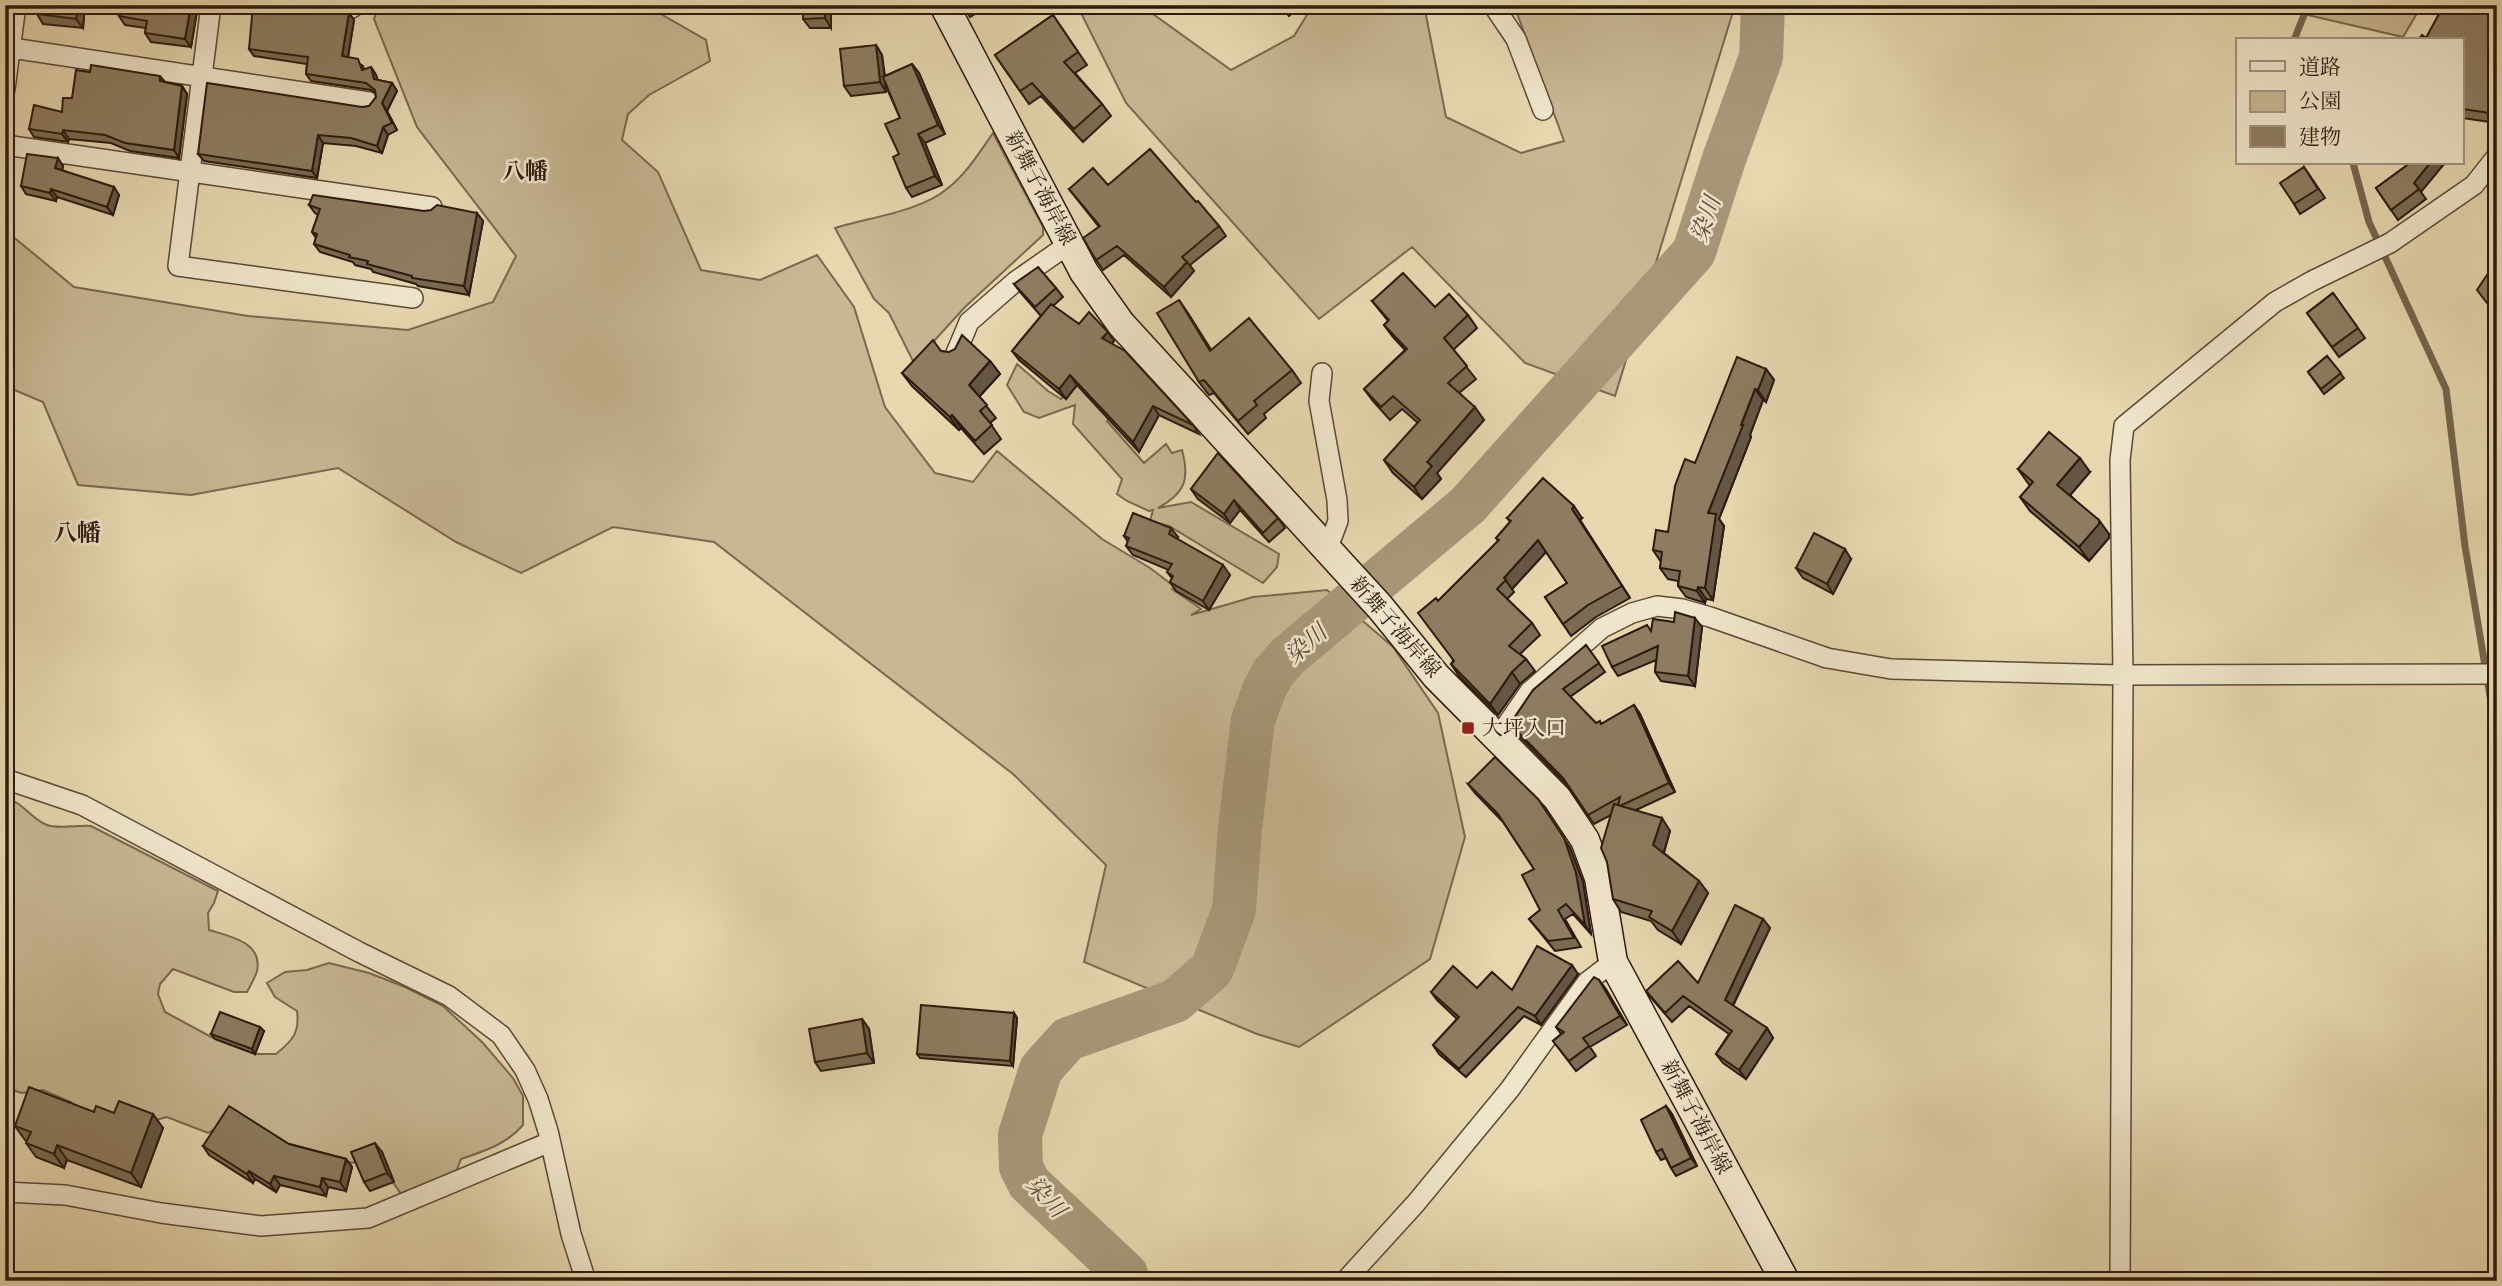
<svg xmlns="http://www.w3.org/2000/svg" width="2502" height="1286" font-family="Cardo,'Noto Serif JP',serif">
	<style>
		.green { fill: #c7b793; stroke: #7a6850; stroke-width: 2 }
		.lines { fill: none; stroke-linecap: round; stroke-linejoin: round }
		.stream { stroke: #76654d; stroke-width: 7 }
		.river { stroke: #a79778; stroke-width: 44 }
		.street-casing { stroke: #5b4936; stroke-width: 22 }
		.secondary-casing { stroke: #2d1a0d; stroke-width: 31 }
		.street { stroke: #efe5cb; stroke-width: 19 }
		.secondary { stroke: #efe5cb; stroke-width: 28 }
		.wall { fill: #796b53; stroke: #2d1a0d; stroke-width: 2 }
		.shaded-wall { fill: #635744; stroke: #2d1a0d; stroke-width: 2 }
		.building { fill: #8d7c61; stroke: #2d1a0d; stroke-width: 2 }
		.poi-dot { fill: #8f2418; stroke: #efe5cb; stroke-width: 2.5 }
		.labels { text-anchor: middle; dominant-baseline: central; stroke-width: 5; stroke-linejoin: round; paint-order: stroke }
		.street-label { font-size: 21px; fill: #2d1a0d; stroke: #efe5cb }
		.poi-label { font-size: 21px; fill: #2d1a0d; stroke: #efe5cb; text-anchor: start }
		.neighbourhood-label { font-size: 23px; font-weight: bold; fill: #2d1a0d; stroke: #efe5cb }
		.water-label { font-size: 23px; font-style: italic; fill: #5e4c38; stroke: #efe5cb }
		.quarter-label { font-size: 24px; font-weight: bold; fill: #2d1a0d; stroke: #efe5cb }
	</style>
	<rect width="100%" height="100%" fill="#e6d7af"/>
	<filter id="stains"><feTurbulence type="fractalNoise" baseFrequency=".00286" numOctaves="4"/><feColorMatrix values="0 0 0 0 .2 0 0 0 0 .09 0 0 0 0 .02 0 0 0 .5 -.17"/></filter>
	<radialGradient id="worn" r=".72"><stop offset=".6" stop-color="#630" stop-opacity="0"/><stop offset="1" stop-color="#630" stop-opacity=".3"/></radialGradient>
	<path class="green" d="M379,5H645L706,40L710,61L649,95L628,114L622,140L658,172L701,270L760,280L817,255L854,307L885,407L935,473L973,482L997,451L1102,539L1150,568L1175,587L1172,589L1201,609L1191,615L1253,597L1327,590L1393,647L1438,713L1465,837L1430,959L1299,1047L1257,1034L1084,962L1106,865L1013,774L714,542L613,527L521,573L456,542L338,468L191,495L78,485L43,402L5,386V230L74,287L248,316L408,330L493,302L516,256L417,127L374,19Z
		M1077,5H1147L1153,14L1231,70L1294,36L1313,5H1424L1446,117L1521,153L1564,141L1514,5H1735L1615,396L1525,363L1412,247L1319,319L1126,103Z
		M2264,5H2422L2403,37Z
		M993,133L1043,227V235L965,307L914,363L889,313L874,299L835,228C870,217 920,212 948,188C967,173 979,153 993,133Z
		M1017,364L1048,391L1061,399L1086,374L1116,405L1107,421L1144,463L1166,444L1172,453L1182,450C1190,480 1185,493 1158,508L1191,502L1279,554L1277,567L1263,583L1169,526L1150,521L1153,510L1149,511L1127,501L1117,494L1122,479L1073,424L1075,405L1039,418L1024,412L1007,385Z
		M5,798C22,801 31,819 47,825C56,829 79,825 91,826L218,891L214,903L208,913L209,930C229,936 263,942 257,971C255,978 250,986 247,992H234L173,969L160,984L158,994L165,1012L215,1039L255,1054H276C292,1041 300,1033 297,1011L275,997L267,983L285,972L307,970L329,963L369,973L405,987L443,1006L482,1042L513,1078L523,1096V1125C507,1144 485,1151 461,1159L455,1175L403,1197L386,1172L365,1164L337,1161L311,1164L236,1116L208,1133L167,1117L156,1120L82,1111L71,1102L43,1090L22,1093L5,1088Z"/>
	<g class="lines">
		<path class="stream" d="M2294,40L2308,5
			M2353,163L2369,222L2446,389L2465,546L2497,738"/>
		<path class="river" d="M1128,1281L1126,1274L1029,1183L1021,1167L1020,1135L1041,1069L1068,1039L1175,1001L1212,969L1234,910L1240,828L1253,720L1264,690L1273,673L1288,656L1468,505L1694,252L1724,159L1761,57L1763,5"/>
		<g class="street-casing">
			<path id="street" d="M211,5L178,266L413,298
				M332,5L352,8L356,5
				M1493,5L1516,39L1543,110
				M5,47L369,102
				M5,89L16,5
				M5,145L432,207
				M956,353L969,322L1016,281L1069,244
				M1322,373L1319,401L1337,500L1338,521L1327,550
				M1497,739L1530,691L1602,628L1632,613L1657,606L1682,609L1710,617L1827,658L1891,669L2123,675L2497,674
				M5,779L82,805L359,952L449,996L501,1035L525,1070L538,1099L548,1131L571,1234L586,1281
				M5,1192L65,1195L161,1213L261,1226L368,1218L550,1142
				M1345,1281L1416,1203L1510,1089L1587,982L1613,962
				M2120,1281L2123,675L2120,460L2124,426L2275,302L2312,281L2390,243L2474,185L2497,156"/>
		</g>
		<g class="secondary-casing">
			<path id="secondary" d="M944,5L1084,272L1121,324L1380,607L1436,676L1557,798L1585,840L1599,878L1613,962L1785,1281"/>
		</g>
		<use href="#street" class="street"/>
		<use href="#secondary" class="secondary"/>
	</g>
	<path class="wall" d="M38,5H85L83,28L43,24L37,14Z
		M198,5L191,47L151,42L145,33L146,28L125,25L119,16Z
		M803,5H831V28H810L803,19Z
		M963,5H989L970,17Z
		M1154,5H1162L1157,9Z
		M1280,5H1301L1289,16Z
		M2444,5H2488L2486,8L2497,14V123L2462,118V40L2426,38Z
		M322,8L349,13L354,20L348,57L363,66L364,70L371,67L376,75L377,80L392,83L397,91L387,111L397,130L388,135L382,153L356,146L323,143L317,178L204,161L198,154L369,106L376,97L375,93L371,90L311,81L306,74L307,64L254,56L249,49Z
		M1053,15L1087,65L1075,73L1102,104L1111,116L1083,142L1041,96L1029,104L995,55Z
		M876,45L882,55L885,76L912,64L919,73L945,134L925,143L942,185L912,197L906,188L900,118L885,84L886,92L851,96L844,86Z
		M90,72L160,76L165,82L182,86L187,94L179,158L130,151L111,143L69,139L68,142L34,137L29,129L62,112Z
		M2410,163L2421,192L2426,199L2398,220L2376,188Z
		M63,166L62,170L119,195L113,215L57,197L56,201L26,194L21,186Z
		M2304,167L2325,198L2300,214L2294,204Z
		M1108,185L1196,202L1219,226L1226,236L1190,265L1194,271L1171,297L1124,255L1103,270L1096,260L1099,227L1069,189Z
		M309,205L483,221L469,295L418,286L416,284L373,272L371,269L355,265L353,262L320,252L314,244L316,238L312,232L318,215L315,213Z
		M1014,284L1056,288L1063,297L1053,306L1079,324L1114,341L1112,344L1193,425L1199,434L1159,415L1139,452L1077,385L1066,399L1019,360L1012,351L1041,316L1021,293Z
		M2333,293L2365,338L2339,357L2307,313Z
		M1179,300L1211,350L1292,370L1301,383L1264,414L1266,418L1248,434L1214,393L1209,395L1199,382Z
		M1372,301L1435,307L1468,315L1477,328L1453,350L1476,379L1459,393L1484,420L1437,473L1441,479L1422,499L1393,473L1384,460L1418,423L1402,409L1390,420L1373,401L1364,389L1405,350L1393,337L1384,325L1388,321Z
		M941,351L990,361L1000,374L979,397L996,418L990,423L1001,439L984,454L961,428L959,430L912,386L902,373Z
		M2327,356L2344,378L2324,394L2308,372Z
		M1766,369L1774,380L1766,402L1763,400L1750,435L1751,437L1719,519L1724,526L1713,600L1706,599L1705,603L1686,597L1678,586V581L1668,579L1660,568L1661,562L1653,550L1668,532L1695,463Z
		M1218,453L1278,518L1285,528L1269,542L1240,510L1230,523L1198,499L1191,489Z
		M2018,469L2090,472L2070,495L2109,534V538L2089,561L2030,511L2020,497L2030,486Z
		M1507,518H1582L1580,520L1630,598L1596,617L1571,636L1545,597L1567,583L1546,552L1512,589L1514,592L1507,599L1532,623L1540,635L1520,654L1526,659L1535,671L1520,684L1498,715L1459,676L1451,664L1453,661L1438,601L1498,541L1496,538L1510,522Z
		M1124,536L1178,537L1177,539L1230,575L1209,610L1176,591L1170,582L1172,578L1167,572L1169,570L1133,555L1126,546L1128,542Z
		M1851,559L1833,594L1803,578L1796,568Z
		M1702,627L1695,686L1661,681L1655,672L1656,660L1618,676L1612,667L1651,631Z
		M1586,645L1605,672L1570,697L1596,723L1601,724L1634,705L1640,714L1675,792L1636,810L1670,831L1664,853L1699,881L1708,893L1681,944L1658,930L1651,921L1621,912L1613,899L1611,815L1594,824L1568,786L1516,733L1510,724Z
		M1468,784L1544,809L1570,848L1583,882L1591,934L1573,914L1565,919L1581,947L1555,951L1529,919L1540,910L1534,869L1503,822L1475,793Z
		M1763,919L1770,928L1733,1006L1767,1028L1773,1038L1746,1079L1723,1063L1716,1054L1729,1034L1689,1006L1672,1022L1653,1000L1646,991L1698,983Z
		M1578,974L1541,1025L1524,1016L1466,1077L1439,1054L1433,1045L1457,1019L1437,1000L1431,992L1477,988L1512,990Z
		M1599,980L1627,1025L1590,1047L1596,1056L1576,1071L1553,1041L1561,1034L1556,1027Z
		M1014,1013L1017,1018L1013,1066L920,1058L917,1054Z
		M862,1019L869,1029L874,1063L821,1071L815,1062Z
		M264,1031L255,1054L215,1039L211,1034Z
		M1666,1106L1672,1114L1697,1166L1676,1176L1671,1168L1666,1158L1661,1160L1656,1152Z
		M94,1112L163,1128L141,1187L67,1160L64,1168L36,1157L26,1143L27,1141L25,1140L15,1126Z
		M289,1144L346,1159L352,1167L346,1191L328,1187L326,1196L280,1185L276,1192L255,1179L253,1183L209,1155L203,1146Z
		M382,1152L394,1182L370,1191L364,1182Z"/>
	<path class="shaded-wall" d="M78,5H85L83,28L76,19Z
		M191,5H198L191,47L185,39Z
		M825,5H831V28L825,18Z
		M349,13L354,20L347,63L342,56Z
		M876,45L882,55L886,92L880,82Z
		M912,64L919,73L945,134L938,125Z
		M371,67L376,75L380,86L374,79Z
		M392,83L397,91L387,111L397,130L382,103Z
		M182,86L187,94L179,158L174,150Z
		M383,127L388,135L382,153L377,146Z
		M63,130L69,139L68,142L62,134Z
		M918,134L925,143L942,185L935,176Z
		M318,135L323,143L317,178L312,171Z
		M58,158L63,166L61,176L55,168Z
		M2430,163H2445L2421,192L2414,183Z
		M114,187L119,195L113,215L107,207Z
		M51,189L57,197L56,201L50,193Z
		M477,213L483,221L469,295L464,286Z
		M1187,262L1194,271L1171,297L1164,287Z
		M1179,300L1188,313L1220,364L1210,351Z
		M1108,332L1114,341L1109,348L1102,338Z
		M990,361L1000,374L978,398L969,385Z
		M1766,369L1774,380L1766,402L1758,390Z
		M1070,375L1077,385L1066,399L1059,389Z
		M1755,389L1763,400L1750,435L1751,437L1719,519L1724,526L1713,600L1705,588L1708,513Z
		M1153,406L1159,415L1139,452L1133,442Z
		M1475,407L1484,420L1437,473L1441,479L1422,499L1414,487L1427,462Z
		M952,415L961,428L959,430L950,417Z
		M2080,458L2090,472L2067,499L2057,485Z
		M1234,500L1240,510L1230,523L1224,514Z
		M1574,506L1582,518L1580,520L1630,598L1572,509Z
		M2099,520L2109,534V538L2089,561L2079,547Z
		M1171,528L1178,537L1175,544L1169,534Z
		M1538,540L1546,552L1512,589L1504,578Z
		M1845,549L1851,559L1833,594L1827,584Z
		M1223,565L1230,575L1209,610L1203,601Z
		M1698,587L1706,599L1705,603L1697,591Z
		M1695,618L1702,627L1695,686L1688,676Z
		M1512,672L1520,684L1498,715L1490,704Z
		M1634,705L1640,714L1675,792L1669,783Z
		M1538,799L1570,848L1583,882L1591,934L1585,925Z
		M1662,818L1670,831L1662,858L1653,845Z
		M1699,881L1708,893L1681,944L1672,931Z
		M1763,919L1770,928L1731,1009L1725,1000Z
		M1572,965L1578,974L1541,1025L1535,1016Z
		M1599,980L1606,989L1627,1025L1620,1016Z
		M1014,1013L1017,1018L1013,1066L1010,1061Z
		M862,1019L869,1029L874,1063L867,1053Z
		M260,1027L264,1031L255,1054L252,1049Z
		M1767,1028L1773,1038L1746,1079L1739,1070Z
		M1666,1106L1672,1114L1697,1166L1691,1158Z
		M153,1114L163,1128L141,1187L131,1173Z
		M375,1143L382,1152L394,1182L387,1173Z
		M57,1145L67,1160L64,1168L54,1154Z
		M346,1159L352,1167L346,1191L340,1182Z
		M249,1171L255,1179L253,1183L247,1174Z
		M274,1176L280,1185L276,1192L270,1184Z
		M322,1178L328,1187L326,1196L320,1187Z"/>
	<path class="building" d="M38,5H78L76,19L37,14Z
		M121,5H191L185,39L145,33L147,21L119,16Z
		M253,5H319L320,8L349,13L342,56L358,59L362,70L371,67L374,79L392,83L382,103L392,123L383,127L377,146L351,138L318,135L312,171L198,154L207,83L362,107L369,106L376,97L375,90L366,83L306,74L308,57L249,49Z
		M803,5H825V18L803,19Z
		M2444,5H2480L2497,14V114L2462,109V40H2418L2422,35L2426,38Z
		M1053,15L1078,52L1064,62L1102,104L1074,129L1032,83L1020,91L995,55Z
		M876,45L880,82L844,86L840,49Z
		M912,64L938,125L918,134L935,176L906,188L893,157L899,154L885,124L900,118L883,77Z
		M91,65L160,76V81L182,86L174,150L125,143L105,135L63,130L62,134L29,129L34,105L62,112L63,98H72L76,70L90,72Z
		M1150,149L1196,202L1198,201L1219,226L1182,257L1187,262L1164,287L1117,246L1096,260L1083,238L1100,226L1069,189L1093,168L1108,185Z
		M27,154L58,158L55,168L114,187L107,207L51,189L50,193L21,186Z
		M2410,163H2430L2414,183L2419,189L2391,210L2376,188Z
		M2304,167L2318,189L2294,204L2280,183Z
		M313,195L424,211L431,210L437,205L477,213L464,286L412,278V276L367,264L368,261L349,257L350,255L314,244L317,234L312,232L320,209L309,205Z
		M2497,260V316L2477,290Z
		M1038,267L1056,288L1035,307L1014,284Z
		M1403,273L1435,307L1449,294L1468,315L1444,338L1467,366L1448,383L1475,407L1427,462L1432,466L1414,487L1384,460L1420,420L1393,396L1381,407L1364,389L1407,349L1384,325L1389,320L1372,301Z
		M2333,293L2358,328L2332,347L2307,313Z
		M1179,300L1210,351L1249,318L1292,370L1254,401L1257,405L1238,421L1204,380L1199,382L1157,313Z
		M1051,304L1079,324L1089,312L1108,332L1102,338L1125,351L1193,425L1153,406L1133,442L1070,375L1059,389L1012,351Z
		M962,335L990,361L969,385L987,405L980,411L992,425L975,441L952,415L950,417L902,373L933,340L941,351L949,352L955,349Z
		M2327,356L2341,373L2321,389L2308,372Z
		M1737,357L1766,369L1758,390L1755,389L1741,425H1743L1708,513L1716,514L1705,588L1698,587L1697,591L1678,586L1680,571L1660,568L1662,552L1653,550L1656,530L1668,532L1675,486L1685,459L1695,463Z
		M2049,432L2080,458L2057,485L2099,520V524L2079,547L2020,497L2033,482L2018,469Z
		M1218,453L1278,518L1263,533L1234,500L1224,514L1191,489Z
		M1543,478L1574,506L1572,509L1622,586L1588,605L1563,624L1545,597L1567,583L1538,540L1504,578L1506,580L1497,589L1532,623L1509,646L1526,659L1512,672L1490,704L1451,664L1454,661L1418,613L1436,598L1438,601L1499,540L1496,538L1511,521L1507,518Z
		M1133,513L1171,528L1169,534L1223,565L1203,601L1170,582L1173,576L1167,572L1172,564L1126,546L1129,538L1124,536Z
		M1814,533L1845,549L1827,584L1796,568Z
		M1675,612L1695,618L1688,676L1655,672L1658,646L1612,667L1602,646L1647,625L1651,631L1653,619L1674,622Z
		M1586,645L1599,663L1563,689L1596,723L1600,721L1601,724L1634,705L1669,783L1620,806L1618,805L1620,797L1588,815L1563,778L1510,724L1533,690Z
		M1495,757L1538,799L1564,838L1576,873L1585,925L1566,904L1558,910L1574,938L1548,941L1529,919L1540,910L1522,875L1534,869L1498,814L1468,784Z
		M1614,804L1662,818L1653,845L1699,881L1672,931L1649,917L1652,911L1613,899L1607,862L1601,848Z
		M1735,905L1763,919L1725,1000L1767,1028L1739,1070L1716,1054L1732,1031L1683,996L1665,1013L1646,991L1678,961L1698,983Z
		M1537,946L1572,965L1535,1016L1518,1007L1459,1069L1433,1045L1459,1017L1431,992L1453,966L1477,988L1492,972L1512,990Z
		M1594,977L1599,980L1620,1016L1583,1038L1589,1046L1569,1061L1553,1041L1564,1032L1556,1027Z
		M921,1005L1014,1013L1010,1061L917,1054Z
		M220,1012L260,1027L252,1049L211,1034Z
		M862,1019L867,1053L815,1062L809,1029Z
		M29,1087L94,1112L96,1106L114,1113L119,1101L153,1114L131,1173L57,1145L54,1154L26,1143L31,1132L15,1126Z
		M229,1106L289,1144L346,1159L340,1182L322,1178L320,1187L274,1176L270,1184L249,1171L247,1174L203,1146Z
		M1666,1106L1691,1158L1671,1168L1662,1149L1656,1152L1641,1120Z
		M375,1143L387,1173L364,1182L351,1152Z"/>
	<rect class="poi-dot" x="1461" y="721" width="14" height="14" rx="3.5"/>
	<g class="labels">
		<g class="street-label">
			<text transform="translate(1040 188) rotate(62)">新舞子海岸線</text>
			<text transform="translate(1395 627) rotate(49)">新舞子海岸線</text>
			<text transform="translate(1696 1117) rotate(62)">新舞子海岸線</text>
		</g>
		<g class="poi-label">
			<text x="1482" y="728">大坪入口</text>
		</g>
		<g class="neighbourhood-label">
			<text x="525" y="171">八幡</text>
		</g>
		<g class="water-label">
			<text transform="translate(1706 219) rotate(-71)">染川</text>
			<text transform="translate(1306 644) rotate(-41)">染川</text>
			<text transform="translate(1046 1197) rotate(48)">染川</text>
		</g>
		<g class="quarter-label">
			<text x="77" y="533">八幡</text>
		</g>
	</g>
	<rect width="2502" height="1286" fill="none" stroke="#e6d7af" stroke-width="28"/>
	<rect x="7" y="7" width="2488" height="1272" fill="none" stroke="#2d1a0d" stroke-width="3.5"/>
	<rect x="14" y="14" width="2474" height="1258" fill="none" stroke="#2d1a0d" stroke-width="2"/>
	<rect x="2236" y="38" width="228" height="126" fill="#efe5cb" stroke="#a1947f" stroke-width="2"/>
	<rect x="2250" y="61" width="35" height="10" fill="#efe5cb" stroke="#a1947f" stroke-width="2"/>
	<text x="2299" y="74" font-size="21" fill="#2d1a0d">道路</text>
	<rect x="2250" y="91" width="35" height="21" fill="#c7b793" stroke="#a1947f" stroke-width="2"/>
	<text x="2299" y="108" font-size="21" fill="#2d1a0d">公園</text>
	<rect x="2250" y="126" width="35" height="21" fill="#8d7c61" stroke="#a1947f" stroke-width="2"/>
	<text x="2299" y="144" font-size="21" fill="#2d1a0d">建物</text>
	<rect width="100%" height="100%" filter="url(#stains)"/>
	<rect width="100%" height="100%" fill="url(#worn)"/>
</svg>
